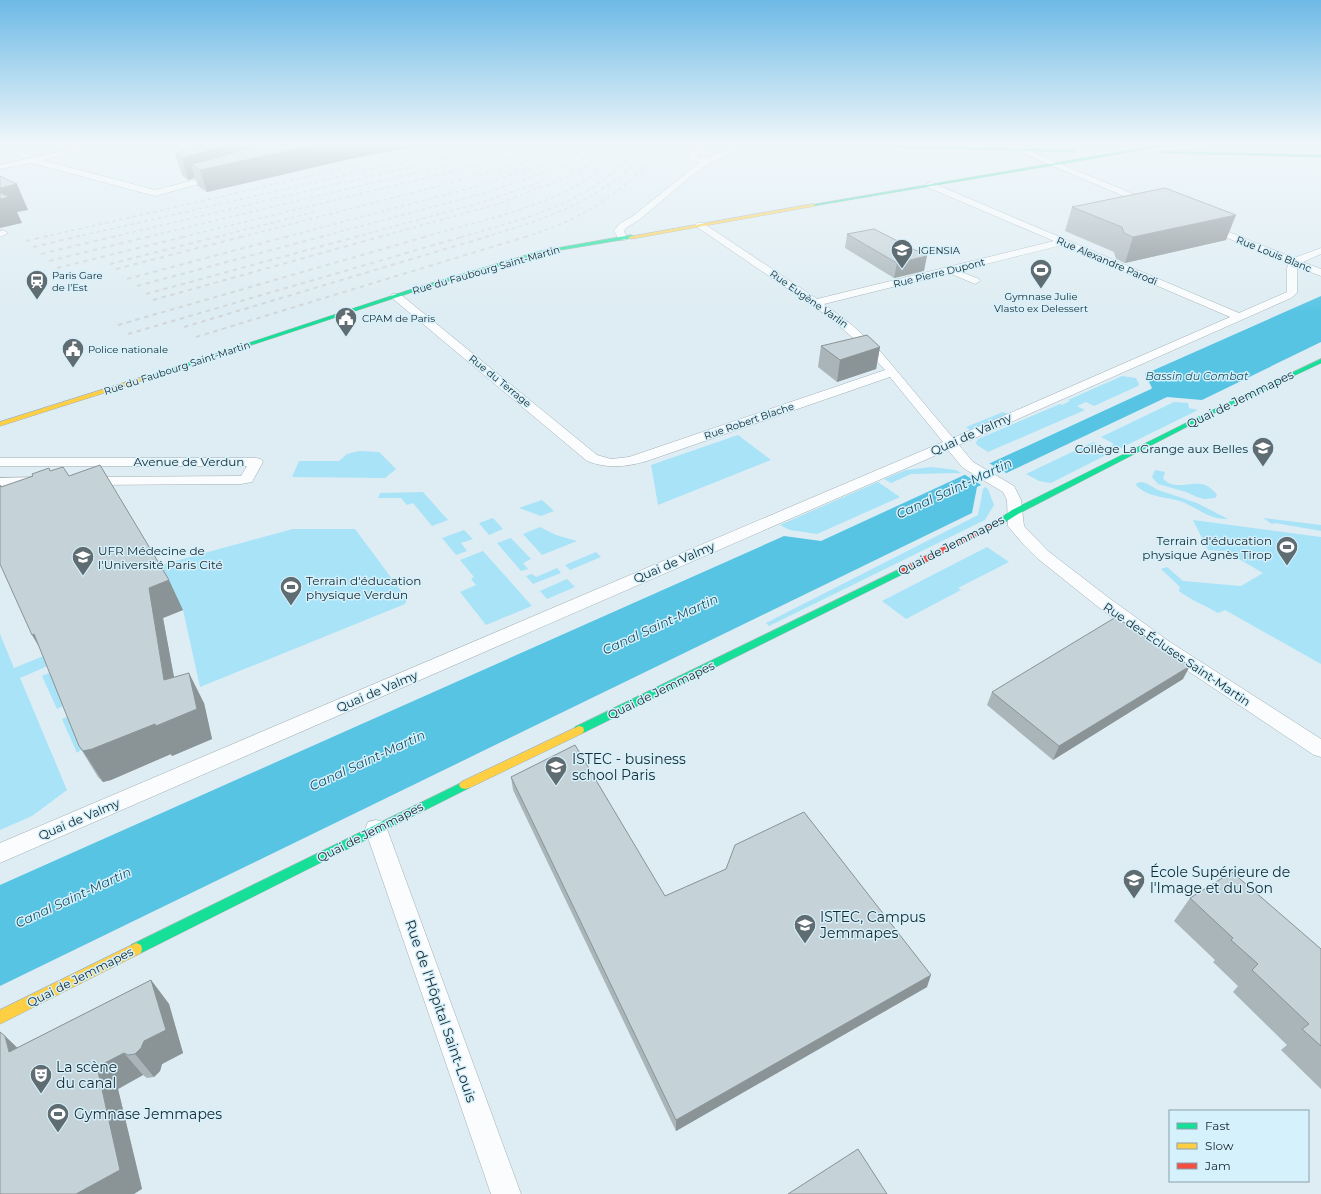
<svg xmlns="http://www.w3.org/2000/svg" width="1321" height="1194" font-family="Montserrat,sans-serif">
	<style>
		.green { fill: #a8e3f8 }
		.water { fill: #58c4e4 }
		.pier { fill: #deedf3 }
		.lines { fill: none; stroke-linecap: round; stroke-linejoin: round }
		.street-casing { stroke: #a2afb4; stroke-width: 1 }
		.fast-casing { stroke: #a2afb4; stroke-width: 1 }
		.slow-casing { stroke: #a2afb4; stroke-width: 1 }
		.jam-casing { stroke: #a2afb4; stroke-width: 1 }
		.street { fill: #fafcfd; fill-rule: evenodd }
		.fast { fill: #16e098; fill-rule: evenodd }
		.slow { fill: #ffcf43; fill-rule: evenodd }
		.jam { fill: #f24e42; fill-rule: evenodd }
		.rail-far1 { stroke: #d2d6d8; stroke-width: 1.5; stroke-dasharray: 3.5 3.5; stroke-linecap: butt }
		.rail { stroke: #d2d6d8; stroke-width: 2; stroke-dasharray: 4.5 4.5; stroke-linecap: butt }
		.wall { fill: #a9b5b9 }
		.shaded-wall { fill: #8a9396 }
		.building { fill: #c5d2d7; stroke: #8a9396 }
		.labels { text-anchor: middle; dominant-baseline: central; stroke-width: 3; stroke-linejoin: round; paint-order: stroke }
		.far-poi-label { font-size: 10px; fill: #1a272d; stroke: #d5f1fc; text-anchor: start }
		.far-street-label { font-size: 10px; fill: #1a272d; stroke: #d5f1fc }
		.far-water-label { font-size: 11px; font-style: italic; fill: #1c5365; stroke: #d5f1fc }
		.street-label { font-size: 12px; fill: #1a272d; stroke: #d5f1fc }
		.poi-label { font-size: 12px; fill: #1a272d; stroke: #d5f1fc; text-anchor: end }
		.water-label { font-size: 13px; font-style: italic; fill: #1c5365; stroke: #d5f1fc }
		.near-poi-label { font-size: 14px; fill: #1a272d; stroke: #d5f1fc; text-anchor: start }
		.near-street-label { font-size: 14px; fill: #1a272d; stroke: #d5f1fc }
	</style>
	<rect width="100%" height="100%" fill="#deedf3"/>
	<path class="green" d="M1122,376L1136,378L1139,384L1138,386L1094,406L1086,402L1077,406L1085,410L988,452L977,445L976,443L978,439L1060,404L1062,405L1070,401L1068,400Z
		M1174,402L1188,403L1189,408L1198,410L1121,448L1119,447L1111,451L1112,452L1051,483L1039,481L1026,474L1093,442C1101,446 1106,449 1114,444L1101,437Z
		M1003,412L1008,414L970,430L966,427Z
		M738,435L771,460L658,505L651,465Z
		M359,451L379,452L396,469L385,478L292,477L299,461H339L347,454Z
		M931,467L956,470L961,473L911,474L891,483L884,479L906,470Z
		M1155,470L1165,472L1163,478C1173,492 1192,480 1205,485C1210,487 1214,491 1217,495L1215,498L1204,499L1197,497L1186,492L1158,484L1152,477Z
		M878,482L900,497L817,534L790,530L780,525Z
		M1141,482L1146,483L1158,490L1197,503L1228,519C1211,520 1200,510 1185,503C1170,496 1148,499 1136,485L1137,483Z
		M985,487L988,489L994,505L985,520L769,626L766,623L978,515L983,489Z
		M423,492L448,520L432,526L413,503L407,505L401,498H378L380,493Z
		M542,500L554,511L541,516L519,508Z
		M493,518L503,529L489,535L479,523Z
		M1263,518L1321,525V531L1275,523L1272,524Z
		M1193,520L1321,537V664L1225,610L1218,613C1205,605 1192,601 1179,591L1180,587L1161,569L1167,567L1183,581L1241,586L1263,573L1225,551L1208,550Z
		M540,527L556,535L577,541L542,555L523,534Z
		M293,529H355L407,599L405,604L200,687L183,610L157,566Z
		M464,530L473,539L461,543L467,551L456,555L442,538Z
		M511,538L531,559L523,563L528,569L521,571L497,543Z
		M987,547L1009,562L958,588L961,590L906,619L882,601Z
		M483,551L532,606L486,625L460,592L476,585L471,579L474,577L460,560Z
		M596,552L601,557L570,570L565,565Z
		M557,568L561,573L533,584L526,576L532,574L536,577Z
		M567,579L575,587L547,599L540,591Z
		M0,634L14,668L46,655L50,665L20,678L67,790L32,816L0,830Z
		M55,670L69,703L57,709L42,676Z
		M73,714L86,746L77,753L62,719Z"/>
	<path class="water" d="M1321,296V342L1202,400L1167,397L977,487L972,513L0,986V885L784,536L821,541L1151,389L1152,388L1145,374Z"/>
	<path class="pier" d="M987,462L1008,474L983,486L962,473Z"/>
	<g class="lines">
		<g class="street-casing">
			<path id="street" d="M94,144H110L42,160L155,190L218,174L222,176L221,178L155,196L32,163L0,169V165Z
				M696,144H703L697,157L705,159L740,144H751L708,164L690,177L639,220L626,228L624,231L627,238L625,240H619L614,231L619,224L633,216L699,163L688,158Z
				M1001,144H1012L1153,202L1154,204L1150,207L1147,206Z
				M930,182L1239,313L1287,292V268L1289,263L1205,229L1203,227L1205,225H1211L1294,258L1321,248V254L1303,262L1321,269V276L1297,267V293L1291,298L959,445L973,462L1014,486L1021,500L1024,526L1048,551L1109,598L1170,642L1321,739V757L1314,755L1158,651L1097,606L1037,558L1023,544L1008,526L1007,500L1003,492L963,468L948,450L0,863V843L943,442L890,377L647,461C626,467 608,469 587,461L392,298L391,296L392,294H400L597,455L611,459L629,457L885,370L859,343L829,317L697,227L695,225L697,223H703L817,299L1054,241L927,187L926,185ZM1062,245L1230,317L953,438L881,352L852,325L824,304L949,273L975,284L980,281L979,279L959,271Z
				M3,230L8,233L0,237V231Z
				M0,458H256L261,459L263,462L252,482L241,484L86,485L81,484L79,481L81,478L86,477L241,476L247,466H0Z
				M40,477L45,478L47,481L45,484L0,486V478Z
				M376,820L384,822L387,829L521,1194H491L365,829L368,822Z"/>
		</g>
		<g class="fast-casing">
			<path id="fast" d="M832,144L1073,150L1075,151L1073,152L754,144Z
				M1166,144H1178L813,206L811,205Z
				M1158,151L1321,155V157L1159,153Z
				M631,235L633,236V238L543,253L422,289L151,378L146,377L418,287L540,251Z
				M1321,359V363L1204,418L1018,514L999,526H993L992,524L1012,510L1200,416Z
				M904,567L908,570L907,572L583,733L579,734L575,733L574,730L575,727Z
				M465,781L469,782L471,785L469,788L141,953L136,955L131,953L130,949L131,945Z"/>
		</g>
		<g class="slow-casing">
			<path id="slow" d="M813,204L815,206L631,239L628,237Z
				M149,375L152,377L151,378L0,426V422Z
				M579,726L583,727L584,730L583,733L469,788L465,789L461,788L459,785L461,782Z
				M136,943L141,945L142,949L141,953L0,1024V1010Z"/>
		</g>
		<g class="jam-casing">
			<path id="jam" d="M993,522H999L1000,524L907,572H901L900,570L901,568Z"/>
		</g>
		<use href="#street" class="street"/>
		<use href="#fast" class="fast"/>
		<use href="#slow" class="slow"/>
		<use href="#jam" class="jam"/>
		<path class="rail-far1" d="M396,155L430,148
			M423,155L475,144
			M442,157L505,144
			M44,237L402,155
			M76,237L429,156
			M112,237L448,158
			M147,237L534,144
			M183,237L565,144
			M216,237L314,212
			M241,237L443,185L586,144
			M286,237L478,186L598,146
			M320,237L485,193L572,163L616,145
			M355,237L476,204L544,181
			M379,237L498,204L562,179L613,151
			M424,237C478,221 538,210 586,180C602,170 614,156 629,145
			M461,237C509,223 559,211 601,182C617,171 630,156 645,144
			M485,237C531,223 575,210 614,181C629,170 641,157 655,144
			M525,237C567,224 600,208 632,178C641,170 649,163 655,153"/>
		<path class="rail" d="M26,241L48,236
			M33,247L80,236
			M41,254L116,236
			M49,261L151,236
			M110,264L220,236
			M57,268L187,236
			M116,269L245,236
			M127,279L289,236
			M137,286L324,236
			M146,294L359,236
			M153,300L383,236
			M118,325L428,236
			M184,327L489,236
			M128,334L465,236
			M196,337L528,236"/>
	</g>
	<path class="wall" d="M207,144H412V147L354,158L207,192L198,186L195,178L188,180L182,175L175,154Z
		M1072,207L1226,240L1125,263L1116,259L1114,252L1065,231Z
		M847,234L924,271L894,278L845,248Z
		M821,346L880,347L876,369L837,382L818,367Z
		M50,471L69,476L183,610L163,618L174,677L204,703L212,739L172,756L171,754L111,780L103,782L98,777L79,746L40,648L1,487Z
		M1183,679L1053,760L987,705L992,692Z
		M511,777L665,896L927,987L676,1131L513,790Z
		M1190,898L1321,949V1089L1281,1050L1287,1045L1233,992L1238,986L1213,962L1215,960L1174,921Z
		M151,980L169,1004L183,1053L162,1064L160,1071L154,1077L147,1078L143,1075L118,1089L142,1189L5,1036L17,1048Z"/>
	<path class="shaded-wall" d="M232,144H412V147L354,158L207,192L200,170L191,164L195,178L188,180L182,158Z
		M17,184L28,210L17,212L22,223L0,228V188Z
		M1236,215L1226,240L1125,263L1133,237Z
		M927,256L924,271L894,278L897,263Z
		M880,347L876,369L837,382L840,360Z
		M169,580L183,610L163,618L180,710L164,680L149,588Z
		M34,634L50,665L32,635Z
		M1190,666L1183,679L1053,760L1059,746Z
		M189,673L204,703L212,739L172,756L171,754L111,780L103,782L83,751Z
		M931,975L927,987L676,1131V1120Z
		M151,980L169,1004L183,1053L162,1064L160,1071L154,1077L135,1054Z
		M5,1036L29,1059L9,1052Z
		M124,1053L143,1075L118,1089L142,1189L134,1194H76L97,1067Z"/>
	<path class="building" d="M207,144H232L182,158L175,154Z
		M259,144H319L200,170L191,164L220,157Z
		M0,176L17,184L0,188Z
		M1165,188L1236,215L1133,237L1124,233L1122,227L1072,207Z
		M0,193L10,197L0,199Z
		M874,229L927,256L897,263L847,234Z
		M867,335L880,347L840,360L821,346Z
		M100,465L169,580L149,588L164,680L189,673L197,709L156,726L155,724L92,749L83,751L79,746L34,634L32,635L0,564V485L1,487L33,476L32,474L49,468L50,471L63,467L69,476Z
		M1116,617L1190,666L1059,746L992,692Z
		M575,745L665,896L726,869L735,845L804,812L931,975L676,1120L511,777Z
		M1232,872L1321,949V1046L1302,1029L1309,1024L1252,970L1258,964L1231,940L1233,938L1190,898Z
		M151,980L166,1030L144,1041L141,1048L135,1054L128,1055L124,1053L97,1067L120,1170L76,1194H0V1032L5,1036L9,1052Z
		M858,1149L887,1194H788Z"/>
	<linearGradient id="sky" x2="0" y2="1"><stop stop-color="#6ebae6"/><stop offset="0.46" stop-color="#f0f7fa"/><stop offset="1" stop-color="#f0f7fa" stop-opacity="0"/></linearGradient>
	<rect width="1321" height="312" fill="url(#sky)"/>
	<defs>
		<g id="university-pin" transform="scale(1.15)"><path d="M0 17L-7.5 6A9.5 9.5 0 1 1 7.5 6Z" fill="#5f6c72" stroke="#d5f1fc"/><path d="M0-5L7-2L0 1L-7-2ZM-4 1L0 2.5L4 1V4Q0 6-4 4Z" fill="#fff"/></g>
		<g id="stadium-pin" transform="scale(1.15)"><path d="M0 17L-7.5 6A9.5 9.5 0 1 1 7.5 6Z" fill="#5f6c72" stroke="#d5f1fc"/><path d="M0-5a6.5 5 0 1 0 0 10a6.5 5 0 1 0 0-10ZM-3.5-1.8h7v3.6h-7Z" fill="#fff"/></g>
		<g id="station-pin" transform="scale(1.15)"><path d="M0 17L-7.5 6A9.5 9.5 0 1 1 7.5 6Z" fill="#5f6c72" stroke="#d5f1fc"/><path d="M-3-6H3Q5-6 5-4V2Q5 4 3 4L4.5 6H3L1.5 4h-3L-3 6H-4.5L-3 4Q-5 4-5 2V-4Q-5-6-3-6ZM-3.5-4v3h7v-3ZM-3.5 1v1.5H-2V1ZM2 1v1.5H3.5V1Z" fill="#fff"/></g>
		<g id="civic-pin" transform="scale(1.15)"><path d="M0 17L-7.5 6A9.5 9.5 0 1 1 7.5 6Z" fill="#5f6c72" stroke="#d5f1fc"/><path d="M-.6-6.5H3V-4.5H.6V-3L4-1V1h2V6H-6V1h2V-1L-.6-3ZM-1.2 2.5V6h2.4V2.5Z" fill="#fff"/></g>
		<g id="school-pin" transform="scale(1.15)"><path d="M0 17L-7.5 6A9.5 9.5 0 1 1 7.5 6Z" fill="#5f6c72" stroke="#d5f1fc"/><path d="M0-5L7-2L0 1L-7-2ZM-4 1L0 2.5L4 1V4Q0 6-4 4Z" fill="#fff"/></g>
		<g id="theatre-pin" transform="scale(1.15)"><path d="M0 17L-7.5 6A9.5 9.5 0 1 1 7.5 6Z" fill="#5f6c72" stroke="#d5f1fc"/><path d="M-5-5.5Q0-4 5-5.5V0Q5 5 0 6Q-5 5-5 0ZM-3.3-2.5H-1v1.5H-3.3ZM1-2.5H3.3v1.5H1ZM-2.8 1Q0 5.5 2.8 1Z" fill="#fff"/></g>
	</defs>
	<g fill-rule="evenodd">
		<use href="#university-pin" x="902" y="250"/>
		<use href="#stadium-pin" x="1041" y="270"/>
		<use href="#station-pin" x="37" y="281"/>
		<use href="#civic-pin" x="346" y="318"/>
		<use href="#civic-pin" x="73" y="349"/>
		<use href="#school-pin" x="1263" y="448"/>
		<use href="#stadium-pin" x="1287" y="547"/>
		<use href="#university-pin" x="83" y="557"/>
		<use href="#stadium-pin" x="291" y="587"/>
		<use href="#university-pin" x="556" y="767"/>
		<use href="#university-pin" x="1134" y="880"/>
		<use href="#university-pin" x="805" y="925"/>
		<use href="#theatre-pin" x="41" y="1075"/>
		<use href="#stadium-pin" x="58" y="1114"/>
	</g>
	<g class="labels">
		<g class="far-poi-label">
			<text x="918" y="250">IGENSIA</text>
			<text x="52" y="275">Paris Gare<tspan x="52" dy="12">de l'Est</tspan></text>
			<text x="1041" y="296" text-anchor="middle">Gymnase Julie<tspan x="1041" dy="12">Vlasto ex Delessert</tspan></text>
			<text x="362" y="318">CPAM de Paris</text>
			<text x="88" y="349">Police nationale</text>
		</g>
		<g class="far-street-label">
			<text transform="translate(1274 254) rotate(22)">Rue Louis Blanc</text>
			<text transform="translate(1107 261) rotate(23)">Rue Alexandre Parodi</text>
			<text transform="translate(486 270) rotate(-16)">Rue du Faubourg Saint-Martin</text>
			<text transform="translate(939 273) rotate(-14)">Rue Pierre Dupont</text>
			<text transform="translate(809 299) rotate(35)">Rue Eugène Varlin</text>
			<text transform="translate(177 368) rotate(-18)">Rue du Faubourg Saint-Martin</text>
			<text transform="translate(500 381) rotate(39)">Rue du Terrage</text>
			<text transform="translate(749 421) rotate(-19)">Rue Robert Blache</text>
		</g>
		<g class="far-water-label">
			<text x="1197" y="376">Bassin du Combat</text>
		</g>
		<g class="street-label">
			<text transform="translate(1240 399) rotate(-26)">Quai de Jemmapes</text>
			<text transform="translate(971 434) rotate(-24)">Quai de Valmy</text>
			<text x="189" y="461">Avenue de Verdun</text>
			<text transform="translate(951 545) rotate(-27)">Quai de Jemmapes</text>
			<text transform="translate(674 562) rotate(-23)">Quai de Valmy</text>
			<text transform="translate(1177 654) rotate(34)">Rue des Écluses Saint-Martin</text>
			<text transform="translate(661 690) rotate(-26)">Quai de Jemmapes</text>
			<text transform="translate(377 691) rotate(-23)">Quai de Valmy</text>
			<text transform="translate(79 819) rotate(-23)">Quai de Valmy</text>
			<text transform="translate(370 832) rotate(-27)">Quai de Jemmapes</text>
			<text transform="translate(80 977) rotate(-27)">Quai de Jemmapes</text>
		</g>
		<g class="poi-label">
			<text x="1248" y="448">Collège La Grange aux Belles</text>
			<text x="1272" y="540">Terrain d'éducation<tspan x="1272" dy="14">physique Agnès Tirop</tspan></text>
			<text x="98" y="550" text-anchor="start">UFR Médecine de<tspan x="98" dy="14">l'Université Paris Cité</tspan></text>
			<text x="306" y="580" text-anchor="start">Terrain d'éducation<tspan x="306" dy="14">physique Verdun</tspan></text>
		</g>
		<g class="water-label">
			<text transform="translate(954 488) rotate(-25)">Canal Saint-Martin</text>
			<text transform="translate(660 624) rotate(-25)">Canal Saint-Martin</text>
			<text transform="translate(367 760) rotate(-25)">Canal Saint-Martin</text>
			<text transform="translate(73 897) rotate(-25)">Canal Saint-Martin</text>
		</g>
		<g class="near-poi-label">
			<text x="572" y="759">ISTEC - business<tspan x="572" dy="16">school Paris</tspan></text>
			<text x="1150" y="872">École Supérieure de<tspan x="1150" dy="16">l'Image et du Son</tspan></text>
			<text x="820" y="917">ISTEC, Campus<tspan x="820" dy="16">Jemmapes</tspan></text>
			<text x="56" y="1067">La scène<tspan x="56" dy="16">du canal</tspan></text>
			<text x="74" y="1114">Gymnase Jemmapes</text>
		</g>
		<g class="near-street-label">
			<text transform="translate(441 1011) rotate(71)">Rue de l'Hôpital Saint-Louis</text>
		</g>
	</g>
	<rect x="1169" y="1110" width="140" height="72" fill="#d5f1fc" stroke="#8aa0a9"/>
	<rect x="1177" y="1123" width="20" height="6" fill="#16e098" stroke="#8aa0a9"/>
	<text x="1205" y="1130" font-size="12" fill="#1a272d">Fast</text>
	<rect x="1177" y="1143" width="20" height="6" fill="#ffcf43" stroke="#8aa0a9"/>
	<text x="1205" y="1150" font-size="12" fill="#1a272d">Slow</text>
	<rect x="1177" y="1163" width="20" height="6" fill="#f24e42" stroke="#8aa0a9"/>
	<text x="1205" y="1170" font-size="12" fill="#1a272d">Jam</text>
</svg>
